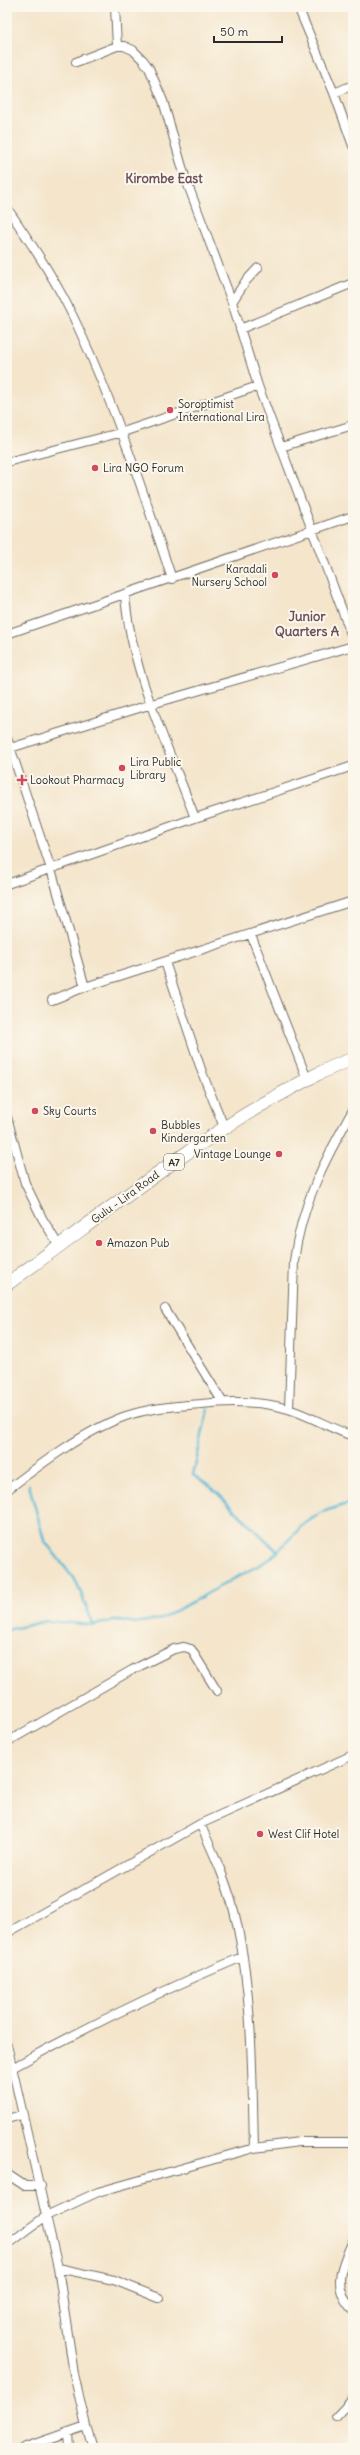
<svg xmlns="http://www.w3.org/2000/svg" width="360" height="2455" font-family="Delius,sans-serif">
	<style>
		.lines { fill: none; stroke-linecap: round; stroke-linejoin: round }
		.stream { stroke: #58b8d6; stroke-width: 2.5 }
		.street-casing { stroke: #716c63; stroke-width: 10 }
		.primary-casing { stroke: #716c63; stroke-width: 14 }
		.street { stroke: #fff; stroke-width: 8 }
		.primary { stroke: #fff; stroke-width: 13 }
		.poi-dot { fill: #d1495b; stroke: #fbf7ec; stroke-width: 1.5 }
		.labels { text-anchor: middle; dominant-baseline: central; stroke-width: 4; stroke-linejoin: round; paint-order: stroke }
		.shield { fill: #fbf7ec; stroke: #696865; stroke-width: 1 }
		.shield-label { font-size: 10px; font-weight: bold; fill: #2b2b2b }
		.poi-label { font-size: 11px; fill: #2b2b2b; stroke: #fbf7ec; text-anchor: start }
		.street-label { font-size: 11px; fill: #2b2b2b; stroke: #fbf7ec }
		.quarter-label { font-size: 13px; font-weight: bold; fill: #6c515a; stroke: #fbf7ec }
	</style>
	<rect width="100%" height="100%" fill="#fbf7ec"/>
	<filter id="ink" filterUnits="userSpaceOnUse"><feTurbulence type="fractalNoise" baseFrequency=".025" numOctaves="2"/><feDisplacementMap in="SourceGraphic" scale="8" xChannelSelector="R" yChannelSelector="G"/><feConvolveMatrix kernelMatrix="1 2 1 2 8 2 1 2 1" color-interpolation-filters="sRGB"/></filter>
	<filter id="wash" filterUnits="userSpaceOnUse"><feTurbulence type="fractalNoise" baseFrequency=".012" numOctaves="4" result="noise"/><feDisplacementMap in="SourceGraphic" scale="16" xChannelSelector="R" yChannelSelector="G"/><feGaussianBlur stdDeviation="0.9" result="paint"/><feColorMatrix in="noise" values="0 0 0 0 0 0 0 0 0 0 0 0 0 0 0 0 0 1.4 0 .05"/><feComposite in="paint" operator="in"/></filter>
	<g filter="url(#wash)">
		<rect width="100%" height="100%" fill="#f4e5cb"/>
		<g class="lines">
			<path class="stream" d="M208,1409L193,1475L212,1488L278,1552
				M29,1485L44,1540L77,1583L93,1624
				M7,1630L47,1621L93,1625L120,1620L134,1623L161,1619L270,1559L304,1524L322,1512L353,1502"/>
		</g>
	</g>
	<g filter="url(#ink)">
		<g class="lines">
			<g class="street-casing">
				<path id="street" d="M115,7L117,46
					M298,7L334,93L353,85
					M76,62L117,46H124L133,50L143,60L149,68L163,101L185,177L232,302L258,386L353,639
					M334,93L353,146
					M7,208C33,246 59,285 78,327C116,409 144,494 172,579
					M232,302L245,282L258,268
					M240,329L353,283
					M281,447L353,425
					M7,462L123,432L258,386
					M125,595C131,672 168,746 195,818
					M7,634L353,516
					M7,738L51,869L85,987
					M7,749L152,704L353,646
					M7,884L195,818L353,766
					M251,935L307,1079
					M165,962L203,1075L224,1127
					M52,1000L85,987L353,901
					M7,1117L25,1183L42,1218L59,1246
					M165,1309L222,1401
					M289,1409L294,1261C301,1205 325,1159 353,1110
					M7,1490C41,1464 83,1432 123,1417C148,1408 174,1406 201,1404C229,1401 261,1401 288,1409C311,1416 331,1429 353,1436
					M7,1742L132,1670L174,1649L184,1647L191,1649L217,1691
					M200,1824C215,1856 230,1889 237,1924C253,1998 252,2073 254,2148
					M7,1933L200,1824L353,1755
					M7,2045L58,2268L74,2374L86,2426L93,2448
					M12,2068C87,2026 163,1990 242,1957
					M7,2119L21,2115
					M7,2174L25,2186H41
					M353,2241C341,2266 331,2288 353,2310
					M7,2245L46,2216L98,2192L254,2148L299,2142H353
					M58,2268L114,2280L159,2298
					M336,2417L353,2399
					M68,2432L69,2448
					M23,2448L86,2426"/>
			</g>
			<g class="primary-casing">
				<path id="primary" d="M7,1284C92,1223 173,1157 263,1104C292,1088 321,1070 353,1059"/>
			</g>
			<use href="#street" class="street"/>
			<use href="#primary" class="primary"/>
		</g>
	</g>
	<g class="poi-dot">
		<circle cx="170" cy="410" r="4"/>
		<circle cx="95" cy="468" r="4"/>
		<circle cx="275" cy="575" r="4"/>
		<circle cx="122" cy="768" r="4"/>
		<path d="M20 774h4v4h4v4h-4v4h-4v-4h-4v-4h4z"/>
		<circle cx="35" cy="1111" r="4"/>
		<circle cx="153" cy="1131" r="4"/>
		<circle cx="279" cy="1154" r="4"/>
		<circle cx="99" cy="1243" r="4"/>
		<circle cx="260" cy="1834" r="4"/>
	</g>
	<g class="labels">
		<rect class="shield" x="164" y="1154" width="20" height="16" rx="3"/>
		<g class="shield-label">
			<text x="174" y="1162">A7</text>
		</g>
		<g class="poi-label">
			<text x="178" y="404">Soroptimist<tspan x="178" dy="13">International Lira</tspan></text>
			<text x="103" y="468">Lira NGO Forum</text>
			<text x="267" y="569" text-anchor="end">Karadali<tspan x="267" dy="13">Nursery School</tspan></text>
			<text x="130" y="762">Lira Public<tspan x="130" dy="13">Library</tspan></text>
			<text x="30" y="780">Lookout Pharmacy</text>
			<text x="43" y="1111">Sky Courts</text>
			<text x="161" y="1125">Bubbles<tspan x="161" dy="13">Kindergarten</tspan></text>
			<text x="271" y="1154" text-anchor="end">Vintage Lounge</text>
			<text x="107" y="1243">Amazon Pub</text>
			<text x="268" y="1834">West Clif Hotel</text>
		</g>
		<g class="street-label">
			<text transform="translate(125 1197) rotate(-36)">Gulu - Lira Road</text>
		</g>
		<g class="quarter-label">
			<text x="164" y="178">Kirombe East</text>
			<text x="307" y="616">Junior<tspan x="307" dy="15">Quarters A</tspan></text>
		</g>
	</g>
	<rect width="360" height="2455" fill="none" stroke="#fbf7ec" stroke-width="24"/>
	<path d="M214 36v6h68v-6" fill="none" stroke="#2b2b2b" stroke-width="2"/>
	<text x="220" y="36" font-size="12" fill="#2b2b2b" stroke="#fbf7ec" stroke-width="3" paint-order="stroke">50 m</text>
</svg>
